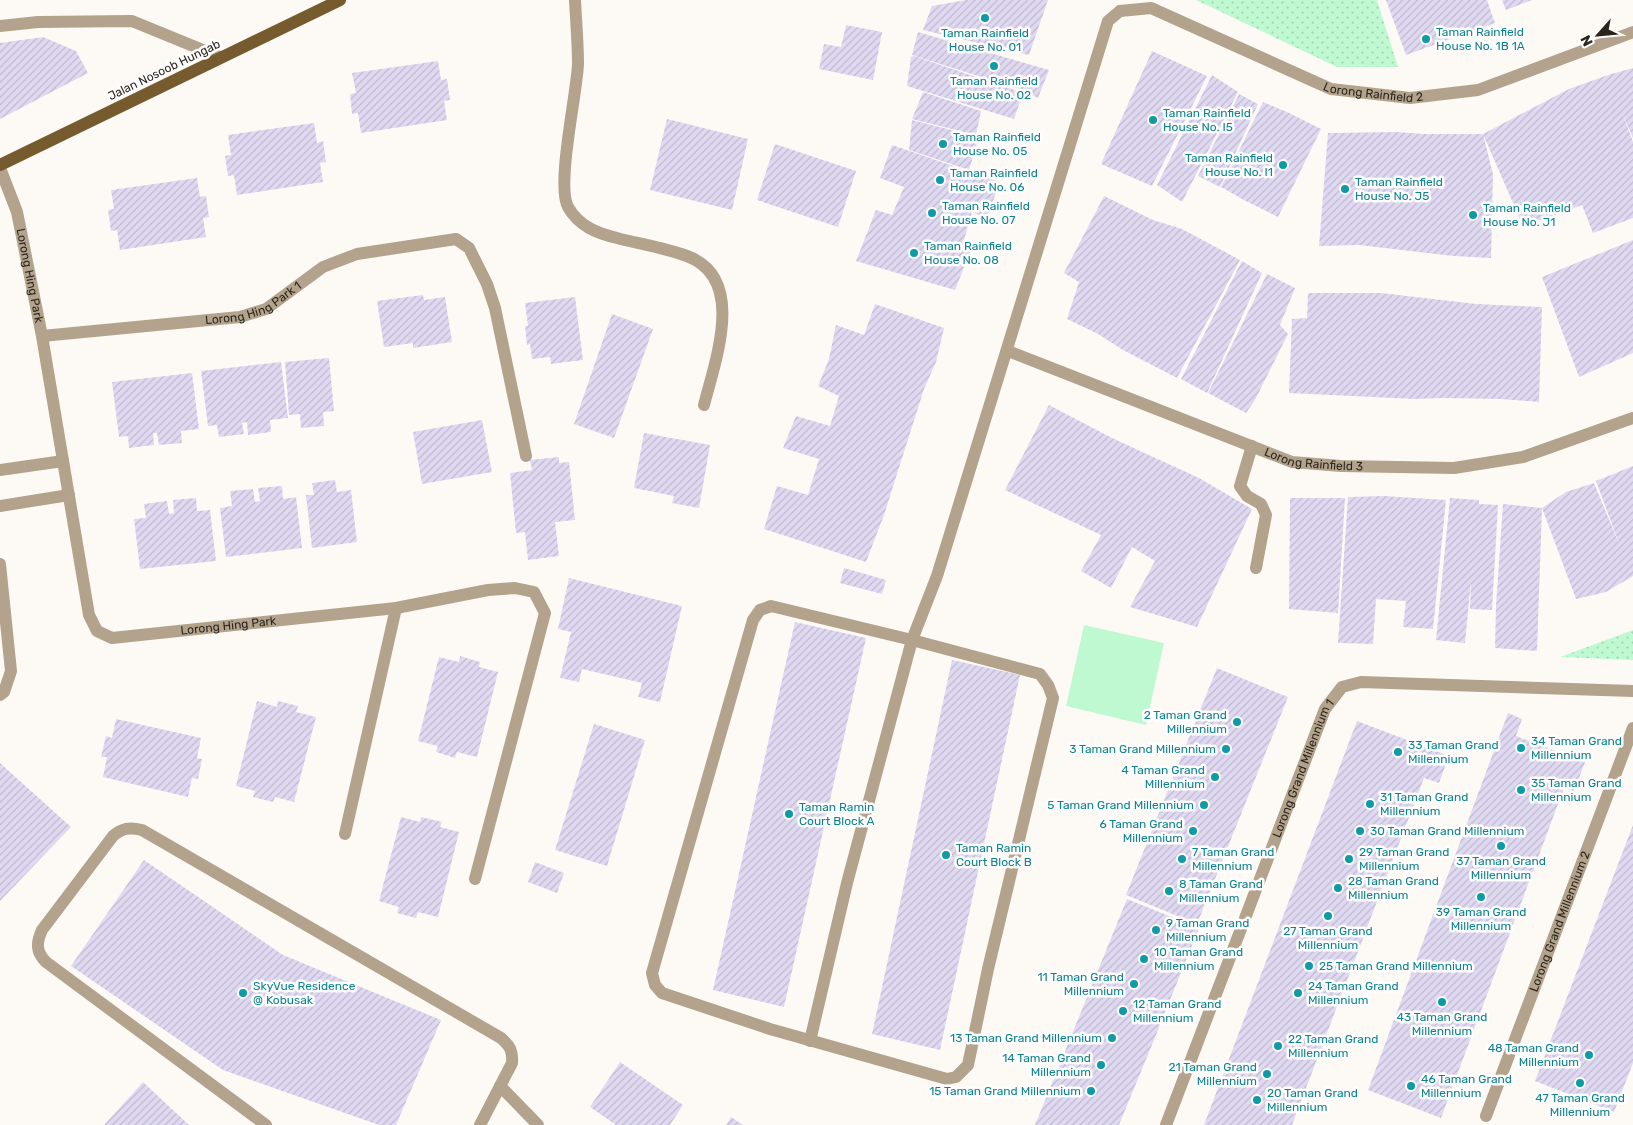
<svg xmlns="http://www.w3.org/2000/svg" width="1633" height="1125" font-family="Rubik,sans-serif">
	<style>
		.park { fill: url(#park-dots) }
		.garden { fill: #bff9d1 }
		.building { fill: url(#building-hatch) }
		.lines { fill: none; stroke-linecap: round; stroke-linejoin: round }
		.minor { stroke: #b3a38c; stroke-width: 12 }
		.major { stroke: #765b2e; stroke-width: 12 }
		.culture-dot { fill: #0f9aa8; stroke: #fff; stroke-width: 2 }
		.labels { text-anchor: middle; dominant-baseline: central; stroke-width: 5; stroke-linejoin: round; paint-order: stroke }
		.culture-label { font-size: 12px; fill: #0d838f; stroke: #fff; text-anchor: start }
		.street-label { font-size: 12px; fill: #29251c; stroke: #fff }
	</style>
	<defs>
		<pattern id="park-dots" width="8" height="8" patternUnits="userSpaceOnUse" patternTransform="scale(1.25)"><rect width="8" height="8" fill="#bff9d1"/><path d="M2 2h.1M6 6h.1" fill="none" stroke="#a4d5b3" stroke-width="1.8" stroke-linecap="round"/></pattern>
		<pattern id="building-hatch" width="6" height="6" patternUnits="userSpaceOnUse" patternTransform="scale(1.25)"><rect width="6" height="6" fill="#e0d9f2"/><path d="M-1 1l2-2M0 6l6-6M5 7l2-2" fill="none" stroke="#c0bacf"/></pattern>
	</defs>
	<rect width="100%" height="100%" fill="#fdfaf6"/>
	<path class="park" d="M1196,0H1377L1398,67H1337Z
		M1633,630V660L1560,657Z"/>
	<path class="garden" d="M1084,625L1164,643L1146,725L1066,706Z"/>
	<path class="building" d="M966,0H1048L1029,55L923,30L932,6Z
		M1386,0H1487L1495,23L1406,55Z
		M1502,0H1532L1506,10Z
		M846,25L882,32L873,80L819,69L824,44L841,47Z
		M918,32L1049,70L1038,98L1022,90L912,55Z
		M43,37L76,51L88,73L0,119V43Z
		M1152,51L1207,76L1152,186L1101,164Z
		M914,56L1023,93L1014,119L907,86L911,57Z
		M438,61L441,80L447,79L450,100L444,101L447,120L361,133L358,113L352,114L350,94L356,93L352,73Z
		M1633,68V138L1623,115L1633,142V218L1593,233L1582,205L1523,226L1483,134L1493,174L1491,258L1453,256L1359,245L1319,246L1328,133L1398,132L1423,134H1483L1569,89L1608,75Z
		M1212,75L1238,92L1182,202L1157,185Z
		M923,92L981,111L976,135L912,119Z
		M1239,94L1258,104L1220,187L1198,176Z
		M1263,102L1287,112L1321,129L1278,217L1244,200L1221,187Z
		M667,119L748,139L732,210L650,190Z
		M912,120L979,137L969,170L909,150Z
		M314,123L317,143L323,141L326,162L320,163L323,182L237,195L234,175L228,176L225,156L231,155L228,135Z
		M775,144L856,171L838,227L757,200Z
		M892,145L1000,182L987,218L972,212L964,240L973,245L955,290L856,261L876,210L892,215L904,187L880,178Z
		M197,178L200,197L206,196L209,217L203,218L206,237L120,250L117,230L111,231L108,210L114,209L111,190Z
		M1104,196L1153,220L1182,229L1240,260L1177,378L1123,350L1098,334L1067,319L1079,282L1064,273Z
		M1633,240V353L1579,377L1542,277Z
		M1242,261L1262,273L1207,393L1181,379Z
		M1267,274L1295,288L1280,325L1288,334L1255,400L1246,413L1208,393Z
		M1308,293H1381L1476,304L1542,307L1539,402L1501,399L1444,398L1414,399L1289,393L1292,319L1307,318Z
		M423,295L424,300L445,297L452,342L413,348V343L384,347L377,301Z
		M575,297L583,360L551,364L550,357L532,359L530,344L527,345L525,326H528L525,303Z
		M875,304L944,328L936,362L924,389L884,515L866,562L764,529L777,486L808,495L819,459L783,448L796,416L830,426L839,396L818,386L829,359L836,325L864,335Z
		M612,314L653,329L614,438L574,424Z
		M329,358L334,411L323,412L324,426L301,428L300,414L289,415L285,362Z
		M281,362L288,418L270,420L271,432L248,435L247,422L242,423L244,434L219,437L217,425L208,426L201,371Z
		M192,373L199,429L181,431L182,443L159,445L157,433H153L154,445L129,448L128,436L119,437L112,382Z
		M1049,405L1112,438L1199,478L1252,509L1197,627L1130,607L1155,561L1132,547L1111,588L1081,571L1101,535L1005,490Z
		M482,420L492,472L422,484L413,432Z
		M644,433L710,445L699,508L672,503L674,496L634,488Z
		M559,457V463L569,462L575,520L555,522L559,556L528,560L525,532L516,533L510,473L532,470L530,460Z
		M1633,466V576L1606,592L1576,599L1542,508L1566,492L1594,483L1620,546L1596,481Z
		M335,480L337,492L351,490L357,542L312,548L306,495H314L312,483Z
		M282,486L283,499L296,497L302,548L226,557L220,508L232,506L230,491L253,489L255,502L260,501L258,488Z
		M1384,496L1446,500L1433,629L1403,627L1406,601L1376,599L1373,644L1338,643L1348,497Z
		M196,498L197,511L210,510L216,561L140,569L134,519L146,518L144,504L167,501L169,514L174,513L173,500Z
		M1290,498H1345L1338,613L1289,609Z
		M1450,498L1479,500V504L1498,505L1492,610L1470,609L1471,580L1465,643L1436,640Z
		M1503,504L1542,508L1537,651L1495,648L1496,606Z
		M844,568L886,580L882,594L840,583Z
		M569,578L682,606L660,702L638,697L642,683L582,669L579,682L560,678L571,632L558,629Z
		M795,622L866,638L784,1007L713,990Z
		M460,656L480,662L479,667L498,672L477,757L457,752L455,758L436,752L438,746L418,741L439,657L459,662Z
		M952,660L1020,675L940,1050L872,1034Z
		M1217,668L1288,697L1197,924L1126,895Z
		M257,701L277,707L278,701L298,706L296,712L316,717L294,802L275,797L273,802L253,797L255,791L236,786Z
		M1508,713L1522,719L1516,736L1585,762L1574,792L1564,788L1441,1118L1368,1090Z
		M116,719L201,738L197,758L202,759L198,779L192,778L188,797L103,777L107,757H101L106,736L112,738Z
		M1357,721L1449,756L1439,783L1424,778L1292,1125H1204Z
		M594,724L645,740L607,866L555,850Z
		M0,763L71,827L0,901Z
		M401,817L420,822L421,817L442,822L440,827L459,832L438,917L418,912L416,918L397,913L399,907L379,901Z
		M1633,825V1063L1614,1112L1535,1081Z
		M144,860L283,955L441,1020L396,1125H379L223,1070L71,966Z
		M535,862L564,873L557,893L528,882Z
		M1127,899L1199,928L1154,1040L1119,1125H1035Z
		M620,1062L683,1105L670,1125H616L590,1107Z
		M143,1082L189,1125H104Z
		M731,1117L743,1125H726Z"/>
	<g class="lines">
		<g class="minor">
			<path d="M575,0C576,21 578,43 578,64C577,93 556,185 568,207C579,226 596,233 617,238C640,244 665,248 687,256C747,278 715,361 704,405"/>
			<path id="s1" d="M1120,11L1151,8L1331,89L1410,98L1478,90L1633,32"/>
			<path d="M0,26L38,22L132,21L220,57"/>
			<path id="s2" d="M0,168L17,212L42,336L89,615L97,631L112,638L396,608L488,590L515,588L534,592L545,613L475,879"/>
			<path id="s3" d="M42,336L240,317L266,309L323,267L357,254L456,239L469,248L487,284L495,308L526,456"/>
			<path id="s4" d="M1008,351L1292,462L1341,466L1454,468L1523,457L1633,418"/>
			<path d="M1252,446L1240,486L1247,496L1261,504L1266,515L1256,568"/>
			<path d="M0,470L63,461"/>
			<path d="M0,506L69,495"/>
			<path d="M0,564L11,671L4,692L0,695"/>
			<path d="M771,606L912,640L1040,674L1048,685L1053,698L988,969L968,1065L956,1077L947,1079L770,1029L662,993L655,985L652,973L753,620L760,610Z"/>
			<path d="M345,834L396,608"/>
			<path d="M810,1041L847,883L912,640L937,576L1108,21L1120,11"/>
			<path d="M500,1086L538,1125"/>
			<path id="s5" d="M1486,1116L1633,728"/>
			<path d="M266,1125L46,962C36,952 36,943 42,930L113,836C122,828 130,827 142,830L501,1038C510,1046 513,1051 512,1063L480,1125"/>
			<path id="s6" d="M1166,1125L1325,709L1342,687L1361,682L1633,691"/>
		</g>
		<path class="major" d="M0,165L340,0"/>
	</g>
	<g class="culture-dot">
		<circle cx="985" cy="18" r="5"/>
		<circle cx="1426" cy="39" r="5"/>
		<circle cx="994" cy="66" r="5"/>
		<circle cx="1153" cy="120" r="5"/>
		<circle cx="943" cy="144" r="5"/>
		<circle cx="1283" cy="165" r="5"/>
		<circle cx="940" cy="180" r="5"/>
		<circle cx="1345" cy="189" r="5"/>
		<circle cx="932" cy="213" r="5"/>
		<circle cx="1473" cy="215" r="5"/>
		<circle cx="914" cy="253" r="5"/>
		<circle cx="1237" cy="722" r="5"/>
		<circle cx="1521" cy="748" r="5"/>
		<circle cx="1226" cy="749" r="5"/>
		<circle cx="1398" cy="752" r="5"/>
		<circle cx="1215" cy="777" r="5"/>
		<circle cx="1521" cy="790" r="5"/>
		<circle cx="1370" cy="804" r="5"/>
		<circle cx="1204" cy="805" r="5"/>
		<circle cx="789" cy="814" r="5"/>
		<circle cx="1193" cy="831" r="5"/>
		<circle cx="1360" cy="831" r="5"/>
		<circle cx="1501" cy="846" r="5"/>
		<circle cx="946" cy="855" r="5"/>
		<circle cx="1182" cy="859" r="5"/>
		<circle cx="1349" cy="859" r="5"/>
		<circle cx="1338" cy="888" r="5"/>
		<circle cx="1169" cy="891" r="5"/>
		<circle cx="1481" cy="897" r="5"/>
		<circle cx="1328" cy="916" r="5"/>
		<circle cx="1156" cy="930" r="5"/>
		<circle cx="1144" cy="959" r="5"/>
		<circle cx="1309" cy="966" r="5"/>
		<circle cx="1134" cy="984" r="5"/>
		<circle cx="243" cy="993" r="5"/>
		<circle cx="1298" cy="993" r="5"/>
		<circle cx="1442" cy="1002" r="5"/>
		<circle cx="1123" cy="1011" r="5"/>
		<circle cx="1112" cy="1038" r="5"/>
		<circle cx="1278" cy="1046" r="5"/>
		<circle cx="1589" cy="1055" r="5"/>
		<circle cx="1101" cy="1065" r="5"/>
		<circle cx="1267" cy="1074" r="5"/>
		<circle cx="1580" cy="1083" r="5"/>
		<circle cx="1411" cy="1086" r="5"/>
		<circle cx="1091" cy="1091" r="5"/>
		<circle cx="1257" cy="1100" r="5"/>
	</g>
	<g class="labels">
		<g class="culture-label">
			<text x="1436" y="32">Taman Rainfield<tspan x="1436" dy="14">House No. 1B 1A</tspan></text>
			<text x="985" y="33" text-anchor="middle">Taman Rainfield<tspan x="985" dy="14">House No. 01</tspan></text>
			<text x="994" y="81" text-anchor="middle">Taman Rainfield<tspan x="994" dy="14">House No. 02</tspan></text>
			<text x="1163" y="113">Taman Rainfield<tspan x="1163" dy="14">House No. I5</tspan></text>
			<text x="953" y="137">Taman Rainfield<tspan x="953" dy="14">House No. 05</tspan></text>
			<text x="1273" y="158" text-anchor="end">Taman Rainfield<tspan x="1273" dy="14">House No. I1</tspan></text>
			<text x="950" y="173">Taman Rainfield<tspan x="950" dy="14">House No. 06</tspan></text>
			<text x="1355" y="182">Taman Rainfield<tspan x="1355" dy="14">House No. J5</tspan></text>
			<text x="942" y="206">Taman Rainfield<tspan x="942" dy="14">House No. 07</tspan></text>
			<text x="1483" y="208">Taman Rainfield<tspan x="1483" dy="14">House No. J1</tspan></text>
			<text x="924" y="246">Taman Rainfield<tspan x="924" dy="14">House No. 08</tspan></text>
			<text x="1227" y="715" text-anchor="end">2 Taman Grand<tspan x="1227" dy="14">Millennium</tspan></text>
			<text x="1531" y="741">34 Taman Grand<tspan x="1531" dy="14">Millennium</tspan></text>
			<text x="1408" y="745">33 Taman Grand<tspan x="1408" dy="14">Millennium</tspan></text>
			<text x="1216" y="749" text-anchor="end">3 Taman Grand Millennium</text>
			<text x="1205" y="770" text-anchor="end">4 Taman Grand<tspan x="1205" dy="14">Millennium</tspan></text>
			<text x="1531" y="783">35 Taman Grand<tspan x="1531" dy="14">Millennium</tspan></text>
			<text x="1380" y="797">31 Taman Grand<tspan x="1380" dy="14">Millennium</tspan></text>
			<text x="1194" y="805" text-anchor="end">5 Taman Grand Millennium</text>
			<text x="799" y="807">Taman Ramin<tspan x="799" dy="14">Court Block A</tspan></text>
			<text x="1183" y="824" text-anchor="end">6 Taman Grand<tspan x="1183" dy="14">Millennium</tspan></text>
			<text x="1370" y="831">30 Taman Grand Millennium</text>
			<text x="956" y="848">Taman Ramin<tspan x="956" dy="14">Court Block B</tspan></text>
			<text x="1192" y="852">7 Taman Grand<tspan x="1192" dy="14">Millennium</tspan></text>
			<text x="1359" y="852">29 Taman Grand<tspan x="1359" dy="14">Millennium</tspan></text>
			<text x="1501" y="861" text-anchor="middle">37 Taman Grand<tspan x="1501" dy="14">Millennium</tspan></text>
			<text x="1348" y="881">28 Taman Grand<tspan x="1348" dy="14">Millennium</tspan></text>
			<text x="1179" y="884">8 Taman Grand<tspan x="1179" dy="14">Millennium</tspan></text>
			<text x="1481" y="912" text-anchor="middle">39 Taman Grand<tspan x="1481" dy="14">Millennium</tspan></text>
			<text x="1166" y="923">9 Taman Grand<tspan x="1166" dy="14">Millennium</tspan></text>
			<text x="1328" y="931" text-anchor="middle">27 Taman Grand<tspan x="1328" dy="14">Millennium</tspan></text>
			<text x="1154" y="952">10 Taman Grand<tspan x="1154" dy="14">Millennium</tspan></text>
			<text x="1319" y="966">25 Taman Grand Millennium</text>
			<text x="1124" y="977" text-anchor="end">11 Taman Grand<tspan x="1124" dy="14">Millennium</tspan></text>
			<text x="253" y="986">SkyVue Residence<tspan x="253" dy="14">@ Kobusak</tspan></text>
			<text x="1308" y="986">24 Taman Grand<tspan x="1308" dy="14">Millennium</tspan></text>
			<text x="1133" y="1004">12 Taman Grand<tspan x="1133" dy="14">Millennium</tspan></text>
			<text x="1442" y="1017" text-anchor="middle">43 Taman Grand<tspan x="1442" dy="14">Millennium</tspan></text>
			<text x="1102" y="1038" text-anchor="end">13 Taman Grand Millennium</text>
			<text x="1288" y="1039">22 Taman Grand<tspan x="1288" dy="14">Millennium</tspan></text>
			<text x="1579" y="1048" text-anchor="end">48 Taman Grand<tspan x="1579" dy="14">Millennium</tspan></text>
			<text x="1091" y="1058" text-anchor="end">14 Taman Grand<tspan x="1091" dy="14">Millennium</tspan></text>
			<text x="1257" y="1067" text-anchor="end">21 Taman Grand<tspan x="1257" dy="14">Millennium</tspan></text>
			<text x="1421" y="1079">46 Taman Grand<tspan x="1421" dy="14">Millennium</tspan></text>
			<text x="1081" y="1091" text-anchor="end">15 Taman Grand Millennium</text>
			<text x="1267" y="1093">20 Taman Grand<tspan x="1267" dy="14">Millennium</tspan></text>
			<text x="1580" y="1098" text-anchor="middle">47 Taman Grand<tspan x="1580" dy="14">Millennium</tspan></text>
		</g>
		<g class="street-label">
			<text transform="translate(164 70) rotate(-26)">Jalan Nosoob Hungab</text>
			<text stroke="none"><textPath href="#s1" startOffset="271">Lorong Rainfield 2</textPath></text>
			<text stroke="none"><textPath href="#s2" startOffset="112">Lorong Hing Park</textPath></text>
			<text stroke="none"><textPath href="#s3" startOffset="216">Lorong Hing Park 1</textPath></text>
			<text stroke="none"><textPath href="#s4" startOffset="326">Lorong Rainfield 3</textPath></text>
			<text stroke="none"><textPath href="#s2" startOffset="608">Lorong Hing Park</textPath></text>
			<text stroke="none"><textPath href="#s6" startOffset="382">Lorong Grand Millennium 1</textPath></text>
			<text stroke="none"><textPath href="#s5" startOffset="208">Lorong Grand Millennium 2</textPath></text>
		</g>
	</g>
	<g transform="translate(1598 35) rotate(243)" stroke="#ffffff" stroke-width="4" paint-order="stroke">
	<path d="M0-4L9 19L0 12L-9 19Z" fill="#29251c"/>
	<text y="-8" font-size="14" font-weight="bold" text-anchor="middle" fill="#29251c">N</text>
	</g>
</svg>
